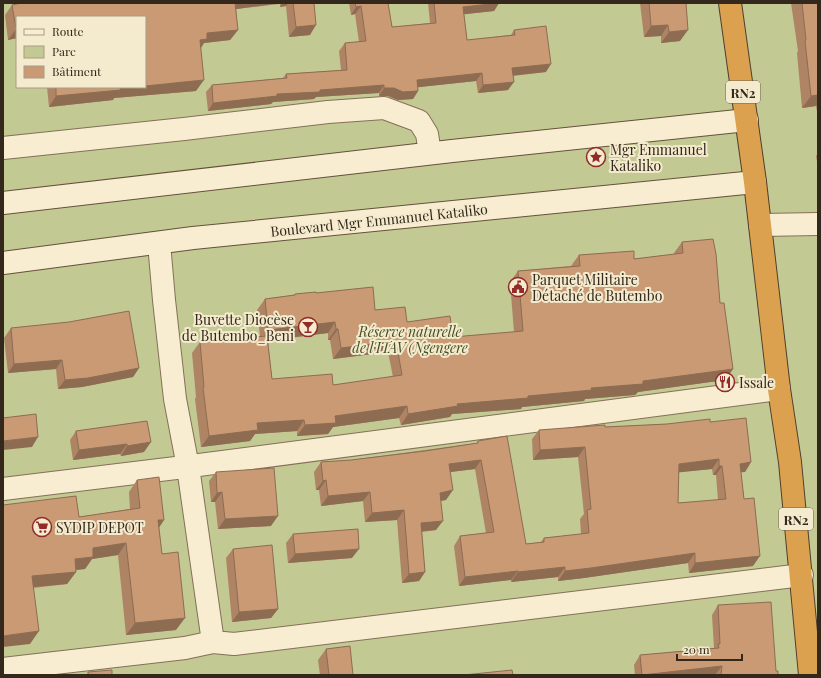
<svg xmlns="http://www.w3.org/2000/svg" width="821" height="678" font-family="'Playfair Display',serif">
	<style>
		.green { fill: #c2c993; fill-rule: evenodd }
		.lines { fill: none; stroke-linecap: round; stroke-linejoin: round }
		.street-casing { stroke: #847058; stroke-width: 24 }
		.secondary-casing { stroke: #65513b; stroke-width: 24 }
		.highway-casing { stroke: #513e2c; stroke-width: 24 }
		.street { stroke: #f8edd1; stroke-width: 22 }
		.secondary { stroke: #f8edd1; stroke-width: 22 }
		.highway { stroke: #dba14f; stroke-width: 22 }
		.wall { fill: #ae8465; fill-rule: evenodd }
		.shaded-wall { fill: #8d6c52 }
		.building { fill: #ca9a75; stroke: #8d6c52; fill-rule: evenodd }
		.labels { text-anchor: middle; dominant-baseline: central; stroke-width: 4; stroke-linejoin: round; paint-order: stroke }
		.shield { fill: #f4eacd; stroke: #6e6251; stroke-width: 1 }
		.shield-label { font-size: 13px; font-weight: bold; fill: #34281c }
		.poi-label { font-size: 14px; fill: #34281c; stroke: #f4eacd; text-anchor: start }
		.street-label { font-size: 14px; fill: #34281c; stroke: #f4eacd }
		.park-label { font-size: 14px; font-style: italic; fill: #435023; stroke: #f4eacd }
	</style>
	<rect width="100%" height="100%" fill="#ece0be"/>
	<path class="green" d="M3,3H818V675H3ZM17,17H145V87H17Z"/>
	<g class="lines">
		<g class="street-casing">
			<path id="street" d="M3,148L184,129L328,112L384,108L419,121L427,134L430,153
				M760,225L818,224
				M159,243L164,300L175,399L188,467L213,642
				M3,489L176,468L779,389
				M3,669L185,648L213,642L234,644L802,575"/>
		</g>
		<g class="secondary-casing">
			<path id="secondary" d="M3,203L452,151L747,120
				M3,263L193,238L755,182"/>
		</g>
		<g class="highway-casing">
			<path id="highway" d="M730,3L755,182L779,389L790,462L810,675"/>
		</g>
		<use href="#street" class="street"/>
		<use href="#secondary" class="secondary"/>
		<use href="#highway" class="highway"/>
	</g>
	<path class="wall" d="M22,3H314L310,35L289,37L286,6L280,7V4L236,9L238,30L230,40L204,43L201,48L196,91L114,98L113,100L49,107L47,87H145V17H17V38L8,40L5,15L12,5Z
		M349,3H388L392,27L430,23L428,3H499L494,11L464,14L467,40L511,35L514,30L546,72L513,76L508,90L478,93L476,81L418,87V91L413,99L398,100L388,96H379V93L316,97L314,99L273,102L271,104L208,111L206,92L212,85L283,78L286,74L341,70L339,51L345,43L359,42L355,14L351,15Z
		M640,3H686L680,41L661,43V36L644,37Z
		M791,3H818V117L816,106L802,108L797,53L798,51Z
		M818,153V167L816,156Z
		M682,242L720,303L733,369L725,380L638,392L635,395L585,399L584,401L522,407L521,409L452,414L450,417L401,425L399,418L333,427L328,434L297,436V431L255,434L250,441L201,447L195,399L196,397L192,353L200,342L260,336L257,310L265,299L293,295L295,294L316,293L375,310L407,322L453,337L514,332L510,282L518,271L571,266L579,255L634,259L674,254V253ZM328,333V340H330L333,359L388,352L393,377L333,385L272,379L268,341Z
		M11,328L139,368L133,377L82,387L58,389L56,369L8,373L4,338Z
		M147,421L144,452L121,456L120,454L73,460L70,440L76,431Z
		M710,422L751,462L745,472H741L744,499L753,566L689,573L688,563L584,578L558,581V577L511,582V580L459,586L454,546L460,536L486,533L475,469L450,472L446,500L440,501L436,530L422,532L425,572L419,581L402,583L397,520L365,522L363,501L321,506L319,490H316L314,472L321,462L351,460L477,443L478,441L526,544L541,542L544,538L581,534L580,519L584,514L578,457L533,460L532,439L539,430ZM712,469L713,475H716L718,500L678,503L679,472Z
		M216,472L271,526L218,529L215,502H211L209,481Z
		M137,480L164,520L159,527L162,554L176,630L126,635L118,555L92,559L85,569L76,570V572L67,584L33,588L30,644L3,505L79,517L130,509L129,492Z
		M293,534L352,558L288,563L286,543Z
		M233,549L278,609L271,618L232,622L226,558Z
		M718,605L776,671L778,675H635L634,665L640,655L714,648L712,615Z
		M326,649L353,675H320L318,660Z"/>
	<path class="shaded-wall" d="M234,3H280L230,10Z
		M283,3H288L286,6L280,7Z
		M499,3L494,11L458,15L463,7Z
		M361,6L355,14L351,15L356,7Z
		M316,25L310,35L289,37L296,27Z
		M668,25L661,36L644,37L651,26Z
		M16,29H17V38L8,40Z
		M238,30L230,40L204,43L200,49V40L207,33Z
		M688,30L680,41L661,43L669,32Z
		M551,64L546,72L507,76L512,68Z
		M482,73L476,81L411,88L417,80Z
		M204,80L196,91L114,98L113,100L49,107L56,96L120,88L145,87V86Z
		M514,82L508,90L478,93L483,85Z
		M384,85L379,93L316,97L314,99L273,102L271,104L208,111L213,103L277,94L320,90Z
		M384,88H394L418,91L413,99L398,100L388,96H379Z
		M818,95V104L816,106L802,108L811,96Z
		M335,322L328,333L261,341L268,330Z
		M336,329H338L330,340H328Z
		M396,341L388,352L333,359L341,348Z
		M62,360L56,369L8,373L14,364Z
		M139,368L133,377L82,387L58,389L65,380Z
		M733,369L725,380L638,392L635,395L585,399L584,401L522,407L521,409L452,414L450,417L401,425L408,414L457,404L591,388Z
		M407,406L399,418L333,427L328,434L297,436L305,425L335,416Z
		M304,420L297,431L255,434L250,441L201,447L209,436L257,423Z
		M38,437L32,447L3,450V441Z
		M151,442L144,452L121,456L127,446Z
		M127,444L120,454L73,460L79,450Z
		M585,447L578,457L533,460L540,450Z
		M719,459L712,469L673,473L679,464Z
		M481,460L475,469L442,473L449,464Z
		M751,462L745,472L733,473L740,464Z
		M719,466H722L716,475H713Z
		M326,480L319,490H316L323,481Z
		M453,490L446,500L433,502L440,493Z
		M222,492L215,502H211L217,493Z
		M370,492L363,501L321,506L328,496Z
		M404,510L397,520L365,522L372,513Z
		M278,516L271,526L218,529L225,519Z
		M158,520H164L156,532Z
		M443,521L436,530L414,532L421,523Z
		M126,543L118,555L92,559L85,569L66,571L75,559L93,548Z
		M359,549L352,558L288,563L295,554Z
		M695,553L688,563L584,578L558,581L565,571Z
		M760,556L753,566L689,573L695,563Z
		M565,567L558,577L511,582L518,572Z
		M518,571L511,580L459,586L465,577Z
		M76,572L67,584L23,588L32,576Z
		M425,572L419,581L402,583L409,574Z
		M278,609L271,618L232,622L239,612Z
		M185,618L176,630L126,635L135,623Z
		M39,631L30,644L3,647V636Z
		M722,666L715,675H642Z"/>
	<path class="building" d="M22,3H235L238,30L207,33V39L200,40L204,80L145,86V17H17V29H16L12,5Z
		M293,3H314L316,25L296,27Z
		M355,3H388L392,27L436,23L434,3H499L463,7L467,40L515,35L514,30L546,26L551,64L512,68L514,82L483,85L482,73L417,80L418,91L403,92L394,88H384V85L320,90V92L277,94V96L213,103L212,85L287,78L286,74L347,70L345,43L366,41L361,6L356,7Z
		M649,3H686L688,30L669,32L668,25L651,26Z
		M802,3H818V95L811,96L805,41L806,40Z
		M56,87H129L120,88L121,90L56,96Z
		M713,239L716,254L720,303H724L733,369L643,381V384L591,388L592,390L528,396V398L457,404L458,406L408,414L407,406L335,416L336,423L305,425L304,420L257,423L258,430L209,436L203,388L204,387L200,342L267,336L272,379L332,374L333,385L402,375L396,341L341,348L338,329H336L335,322L268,330L265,299L295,295V294L316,292V293L373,287L375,310L405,307L407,322L450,316L453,337L523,331L518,271L580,266L579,255L634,251V259L683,253L682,242Z
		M129,311L139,368L88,378L65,380L62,360L14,364L11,328L69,322Z
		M36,414L38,437L3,441V418Z
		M746,418L751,462L740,464L744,499L754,498L760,556L695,563V553L591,568L565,571V567L518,572V571L465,577L460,536L494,532L481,460L449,464L453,490L440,493L443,521L421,523L425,572L409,574L404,510L372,513L370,492L328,496L326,480L323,481L321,462L351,460L425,451L478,443V441L507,436L526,544L544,542V538L589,533L587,510L591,509L585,447L540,450L539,430L605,425V427L667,424L710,419V422ZM719,459V466H722L726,499L678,503L679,464Z
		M147,421L151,442L127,446V444L79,450L76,431Z
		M274,468L278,516L225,519L222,492L217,493L216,472Z
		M159,477L164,520H158L162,554L178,552L185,618L135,623L126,543L93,548V557L75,559L76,572L32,576L39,631L3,636V505L76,496L79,517L140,508L137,480Z
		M358,529L359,549L295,554L293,534Z
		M272,545L278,609L239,612L233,549Z
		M771,602L776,671H778V675H721L722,666L642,675L640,655L719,648L718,644H720L718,605Z
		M350,646L353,675H329L326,649Z
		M112,670V675H88V672Z
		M512,670L513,675H464Z"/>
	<defs>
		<g id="sight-ring" transform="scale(1)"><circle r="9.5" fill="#f4eacd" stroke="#912b29" stroke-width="1.5"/><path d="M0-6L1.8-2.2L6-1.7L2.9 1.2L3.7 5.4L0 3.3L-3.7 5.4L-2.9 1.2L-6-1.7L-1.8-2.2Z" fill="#912b29"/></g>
		<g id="civic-ring" transform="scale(1)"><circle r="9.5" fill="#f4eacd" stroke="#912b29" stroke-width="1.5"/><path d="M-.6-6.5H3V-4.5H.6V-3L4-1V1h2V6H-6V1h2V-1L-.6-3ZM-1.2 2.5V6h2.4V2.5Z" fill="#912b29"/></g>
		<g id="bar-ring" transform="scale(1)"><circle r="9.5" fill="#f4eacd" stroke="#912b29" stroke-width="1.5"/><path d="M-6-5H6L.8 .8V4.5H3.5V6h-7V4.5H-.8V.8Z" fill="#912b29"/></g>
		<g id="restaurant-ring" transform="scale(1)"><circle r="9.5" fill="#f4eacd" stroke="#912b29" stroke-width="1.5"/><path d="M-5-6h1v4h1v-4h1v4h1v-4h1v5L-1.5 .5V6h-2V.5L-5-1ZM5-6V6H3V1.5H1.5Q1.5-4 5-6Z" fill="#912b29"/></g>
		<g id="supermarket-ring" transform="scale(1)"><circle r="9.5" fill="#f4eacd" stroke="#912b29" stroke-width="1.5"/><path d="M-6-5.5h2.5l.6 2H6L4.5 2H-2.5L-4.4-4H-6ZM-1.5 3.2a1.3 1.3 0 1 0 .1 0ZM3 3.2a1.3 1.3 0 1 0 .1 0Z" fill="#912b29"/></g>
	</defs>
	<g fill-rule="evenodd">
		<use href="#sight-ring" x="596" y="157"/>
		<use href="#civic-ring" x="518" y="287"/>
		<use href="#bar-ring" x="308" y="327"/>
		<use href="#restaurant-ring" x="725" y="382"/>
		<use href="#supermarket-ring" x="42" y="527"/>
	</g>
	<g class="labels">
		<g class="shield">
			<rect x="726" y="81" width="34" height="22" rx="3"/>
			<rect x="779" y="508" width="34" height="22" rx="3"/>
		</g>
		<g class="shield-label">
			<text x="743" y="92">RN2</text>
			<text x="796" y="519">RN2</text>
		</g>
		<g class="poi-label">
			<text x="610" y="149">Mgr Emmanuel<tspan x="610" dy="16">Kataliko</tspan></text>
			<text x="532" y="279">Parquet Militaire<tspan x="532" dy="16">Détaché de Butembo</tspan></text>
			<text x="294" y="319" text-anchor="end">Buvette Diocèse<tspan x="294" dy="16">de Butembo_Beni</tspan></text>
			<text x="739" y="382">Issale</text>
			<text x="56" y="527">SYDIP DEPOT</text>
		</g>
		<g class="street-label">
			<text transform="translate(379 220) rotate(-6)">Boulevard Mgr Emmanuel Kataliko</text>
		</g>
		<g class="park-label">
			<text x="410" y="331">Réserve naturelle<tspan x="410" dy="16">de l'ITAV (Ngengere</tspan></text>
		</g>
	</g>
	<rect width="821" height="678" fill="none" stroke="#34281c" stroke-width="8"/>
	<rect x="16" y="16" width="130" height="72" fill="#f4eacd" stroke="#a79c86"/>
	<rect x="24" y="29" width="20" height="6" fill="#f8edd1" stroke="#a79c86"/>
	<text x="52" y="36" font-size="12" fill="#34281c">Route</text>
	<rect x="24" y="46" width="20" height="12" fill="#c2c993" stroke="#a79c86"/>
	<text x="52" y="56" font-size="12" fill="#34281c">Parc</text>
	<rect x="24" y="66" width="20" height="12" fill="#ca9a75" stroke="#a79c86"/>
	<text x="52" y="76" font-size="12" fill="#34281c">Bâtiment</text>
	<path d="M677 654v6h65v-6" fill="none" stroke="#34281c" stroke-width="2"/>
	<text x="683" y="654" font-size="12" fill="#34281c" stroke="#f4eacd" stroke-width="3" paint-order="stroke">20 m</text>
</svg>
